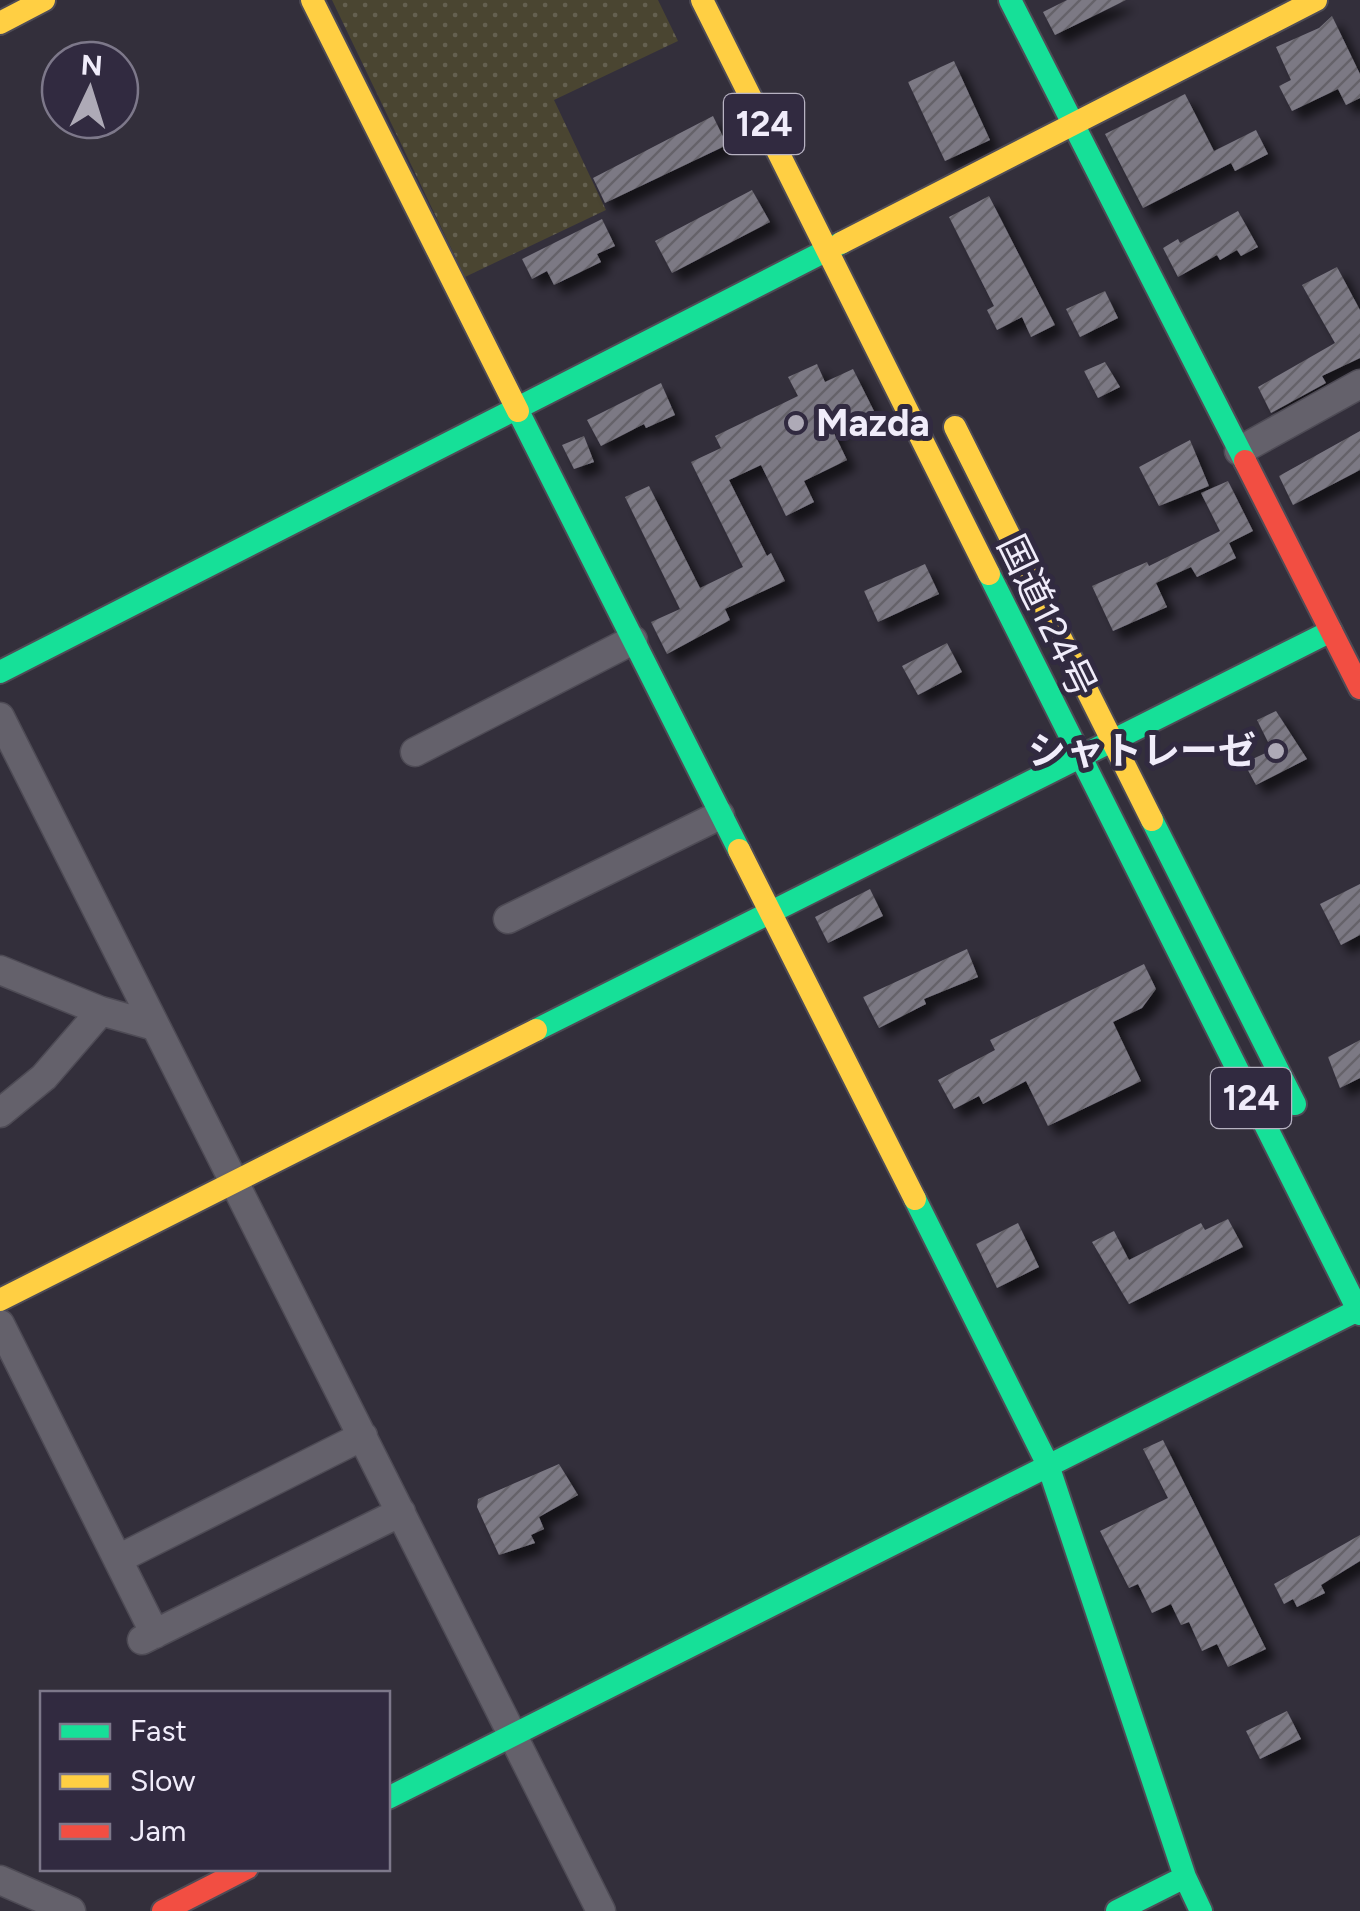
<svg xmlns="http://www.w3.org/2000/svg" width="1360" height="1911" font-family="Figtree,'Noto Sans JP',sans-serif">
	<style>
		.grass { fill: url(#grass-dots) }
		.building { fill: url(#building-hatch); filter: url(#shadow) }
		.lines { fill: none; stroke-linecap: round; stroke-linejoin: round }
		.street-casing { stroke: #4e4b55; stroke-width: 31 }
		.fast-casing { stroke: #4e4b55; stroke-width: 26 }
		.slow-casing { stroke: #4e4b55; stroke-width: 26 }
		.jam-casing { stroke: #4e4b55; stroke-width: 26 }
		.street { stroke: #64616b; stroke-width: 28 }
		.fast { stroke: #16e098; stroke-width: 22 }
		.slow { stroke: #ffcf43; stroke-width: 22 }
		.jam { stroke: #f24e42; stroke-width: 22 }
		.poi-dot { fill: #aeaab7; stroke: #312a40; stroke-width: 4 }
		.labels { text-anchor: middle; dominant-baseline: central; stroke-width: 10; stroke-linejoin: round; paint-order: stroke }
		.shield { fill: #312a40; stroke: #b7b2c2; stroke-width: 2.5 }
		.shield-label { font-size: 35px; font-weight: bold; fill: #f0ecfa }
		.poi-label { font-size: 38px; font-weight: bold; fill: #f0ecfa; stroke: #312a40; text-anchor: start }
		.street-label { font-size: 38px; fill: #f0ecfa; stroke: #312a40 }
	</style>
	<defs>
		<pattern id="grass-dots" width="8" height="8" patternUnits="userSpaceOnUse" patternTransform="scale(2.5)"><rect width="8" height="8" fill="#4a4531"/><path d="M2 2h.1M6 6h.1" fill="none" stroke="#646050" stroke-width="1.8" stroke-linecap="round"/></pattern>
		<pattern id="building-hatch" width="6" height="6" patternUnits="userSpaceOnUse" patternTransform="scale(2.5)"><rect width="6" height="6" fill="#7c7984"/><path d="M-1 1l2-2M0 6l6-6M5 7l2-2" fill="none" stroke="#65626a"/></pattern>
		<filter id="shadow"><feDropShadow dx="9" dy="9" stdDeviation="5" flood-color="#0009"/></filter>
	</defs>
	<rect width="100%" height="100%" fill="#332f3b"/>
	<path class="grass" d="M332,0H658L678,41L554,100L606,210L465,277Z"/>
	<path class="building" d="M1067,0H1126L1055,35L1043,12Z
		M1332,16L1360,74V98L1346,105L1338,89L1292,111L1279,86L1291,80L1276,47L1319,28Z
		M954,61L990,140L945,161L908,82Z
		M1185,94L1214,151L1256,130L1268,154L1235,171L1231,163L1143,208L1105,134Z
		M713,116L727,145L605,203L593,178Z
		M752,190L770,222L672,273L655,241Z
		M989,196L1055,325L1031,337L1022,317L997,330L987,310L994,306L949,217Z
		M1238,211L1258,247L1241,256L1237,250L1220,260L1217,255L1178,277L1163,248L1178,239L1180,243Z
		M602,219L615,246L597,254L601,262L554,285L547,271L532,279L522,259Z
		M1337,267L1360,310V358L1322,376L1326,383L1271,413L1258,387L1335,343L1302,285Z
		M1105,291L1118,318L1080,337L1066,309Z
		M1105,362L1120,387L1098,398L1084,371Z
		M817,364L825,382L853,369L874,411L833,431L847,460L804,481L814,502L786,516L761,465L729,480L767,556L771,553L785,581L725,609L730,620L667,654L651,622L680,609L625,497L649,486L700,588L743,567L691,462L721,448L715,436L798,396L788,377Z
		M661,383L675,415L646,428L644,424L601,446L587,420Z
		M1360,431V470L1293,505L1279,476Z
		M584,436L594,462L574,469L562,445Z
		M1190,440L1209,486L1159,506L1139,467Z
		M1228,481L1253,531L1229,543L1236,558L1197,577L1191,567L1156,583L1167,607L1113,631L1092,586L1147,562L1149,566L1220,531L1201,493Z
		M925,564L939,594L878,622L864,591Z
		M947,643L962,672L918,695L902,666Z
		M1276,711L1307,759L1256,785L1244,763L1272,750L1257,720Z
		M1360,884V935L1341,945L1320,904Z
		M870,889L883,916L828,943L815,917Z
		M967,949L978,977L924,999L926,1004L879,1028L863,997Z
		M1144,964L1156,989L1142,1008L1113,1022L1141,1081L1048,1126L1026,1081L983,1104L979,1096L954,1109L938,1080L995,1050L990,1040Z
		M1360,1040V1078L1340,1088L1328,1057Z
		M1228,1219L1243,1247L1129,1304L1092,1242L1114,1231L1129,1260L1201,1223L1205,1230Z
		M1018,1223L1039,1267L997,1288L976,1244Z
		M1163,1440L1266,1649L1228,1667L1217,1644L1202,1651L1189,1622L1181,1625L1171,1604L1152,1613L1138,1584L1129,1588L1100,1531L1168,1498L1143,1449Z
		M559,1464L578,1495L539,1517L544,1529L531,1535L535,1543L499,1555L477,1507L478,1499Z
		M1360,1535V1561L1321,1585L1325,1593L1297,1607L1293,1599L1284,1604L1274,1584Z
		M1287,1711L1301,1739L1260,1759L1246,1731Z"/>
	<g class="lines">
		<g class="street-casing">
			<path id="street" d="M1239,451L1360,384
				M0,717L601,1911
				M415,752L633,640
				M508,919L720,815
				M0,970L101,1011L151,1025
				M0,1113L44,1077L101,1011
				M0,1324L155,1634
				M118,1559L363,1436
				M142,1640L401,1512
				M0,1880L71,1911"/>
		</g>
		<g class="fast-casing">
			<path id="fast" d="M1010,0L1245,461
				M518,411L739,850
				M989,574L1360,1314
				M0,672L841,243
				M1152,820L1295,1104
				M536,1030L1331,631
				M915,1199L1048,1465L1185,1877L1201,1911
				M388,1798L1360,1309
				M1117,1911L1185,1877"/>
		</g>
		<g class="slow-casing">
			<path id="slow" d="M312,0L518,411
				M702,0L989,574
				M0,23L44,0
				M841,243L1316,0
				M955,427L1152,820
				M739,850L915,1199
				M0,1300L536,1030"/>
		</g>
		<g class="jam-casing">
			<path id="jam" d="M1245,461L1360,688
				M163,1911L247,1868"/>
		</g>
		<use href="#street" class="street"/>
		<use href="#fast" class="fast"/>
		<use href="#slow" class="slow"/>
		<use href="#jam" class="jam"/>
	</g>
	<g class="poi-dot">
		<circle cx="796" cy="423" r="10"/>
		<circle cx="1276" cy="751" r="10"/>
	</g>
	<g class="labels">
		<g class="shield">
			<rect x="724" y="94" width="80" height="60" rx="8"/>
			<rect x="1211" y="1068" width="80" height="60" rx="8"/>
		</g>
		<g class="shield-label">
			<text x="764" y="124">124</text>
			<text x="1251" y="1098">124</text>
		</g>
		<g class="poi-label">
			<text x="816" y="423">Mazda</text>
			<text x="1256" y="751" text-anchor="end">シャトレーゼ</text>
		</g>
		<g class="street-label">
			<text transform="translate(1047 616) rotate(64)">国道124号</text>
		</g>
	</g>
	<rect x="40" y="1691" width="350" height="180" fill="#312a40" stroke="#7d788a" stroke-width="2.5"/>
	<rect x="60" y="1724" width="50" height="15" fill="#16e098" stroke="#7d788a" stroke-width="2.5"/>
	<text x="130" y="1741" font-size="30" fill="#f0ecfa">Fast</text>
	<rect x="60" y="1774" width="50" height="15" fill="#ffcf43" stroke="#7d788a" stroke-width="2.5"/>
	<text x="130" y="1791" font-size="30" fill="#f0ecfa">Slow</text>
	<rect x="60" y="1824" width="50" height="15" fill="#f24e42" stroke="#7d788a" stroke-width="2.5"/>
	<text x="130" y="1841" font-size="30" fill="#f0ecfa">Jam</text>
	<g transform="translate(90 90) rotate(4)"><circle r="48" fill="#312a40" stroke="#7d788a" stroke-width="2.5"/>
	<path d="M0-8L18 38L0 25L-18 38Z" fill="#aeaab7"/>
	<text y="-15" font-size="28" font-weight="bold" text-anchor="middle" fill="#f0ecfa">N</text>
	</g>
</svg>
